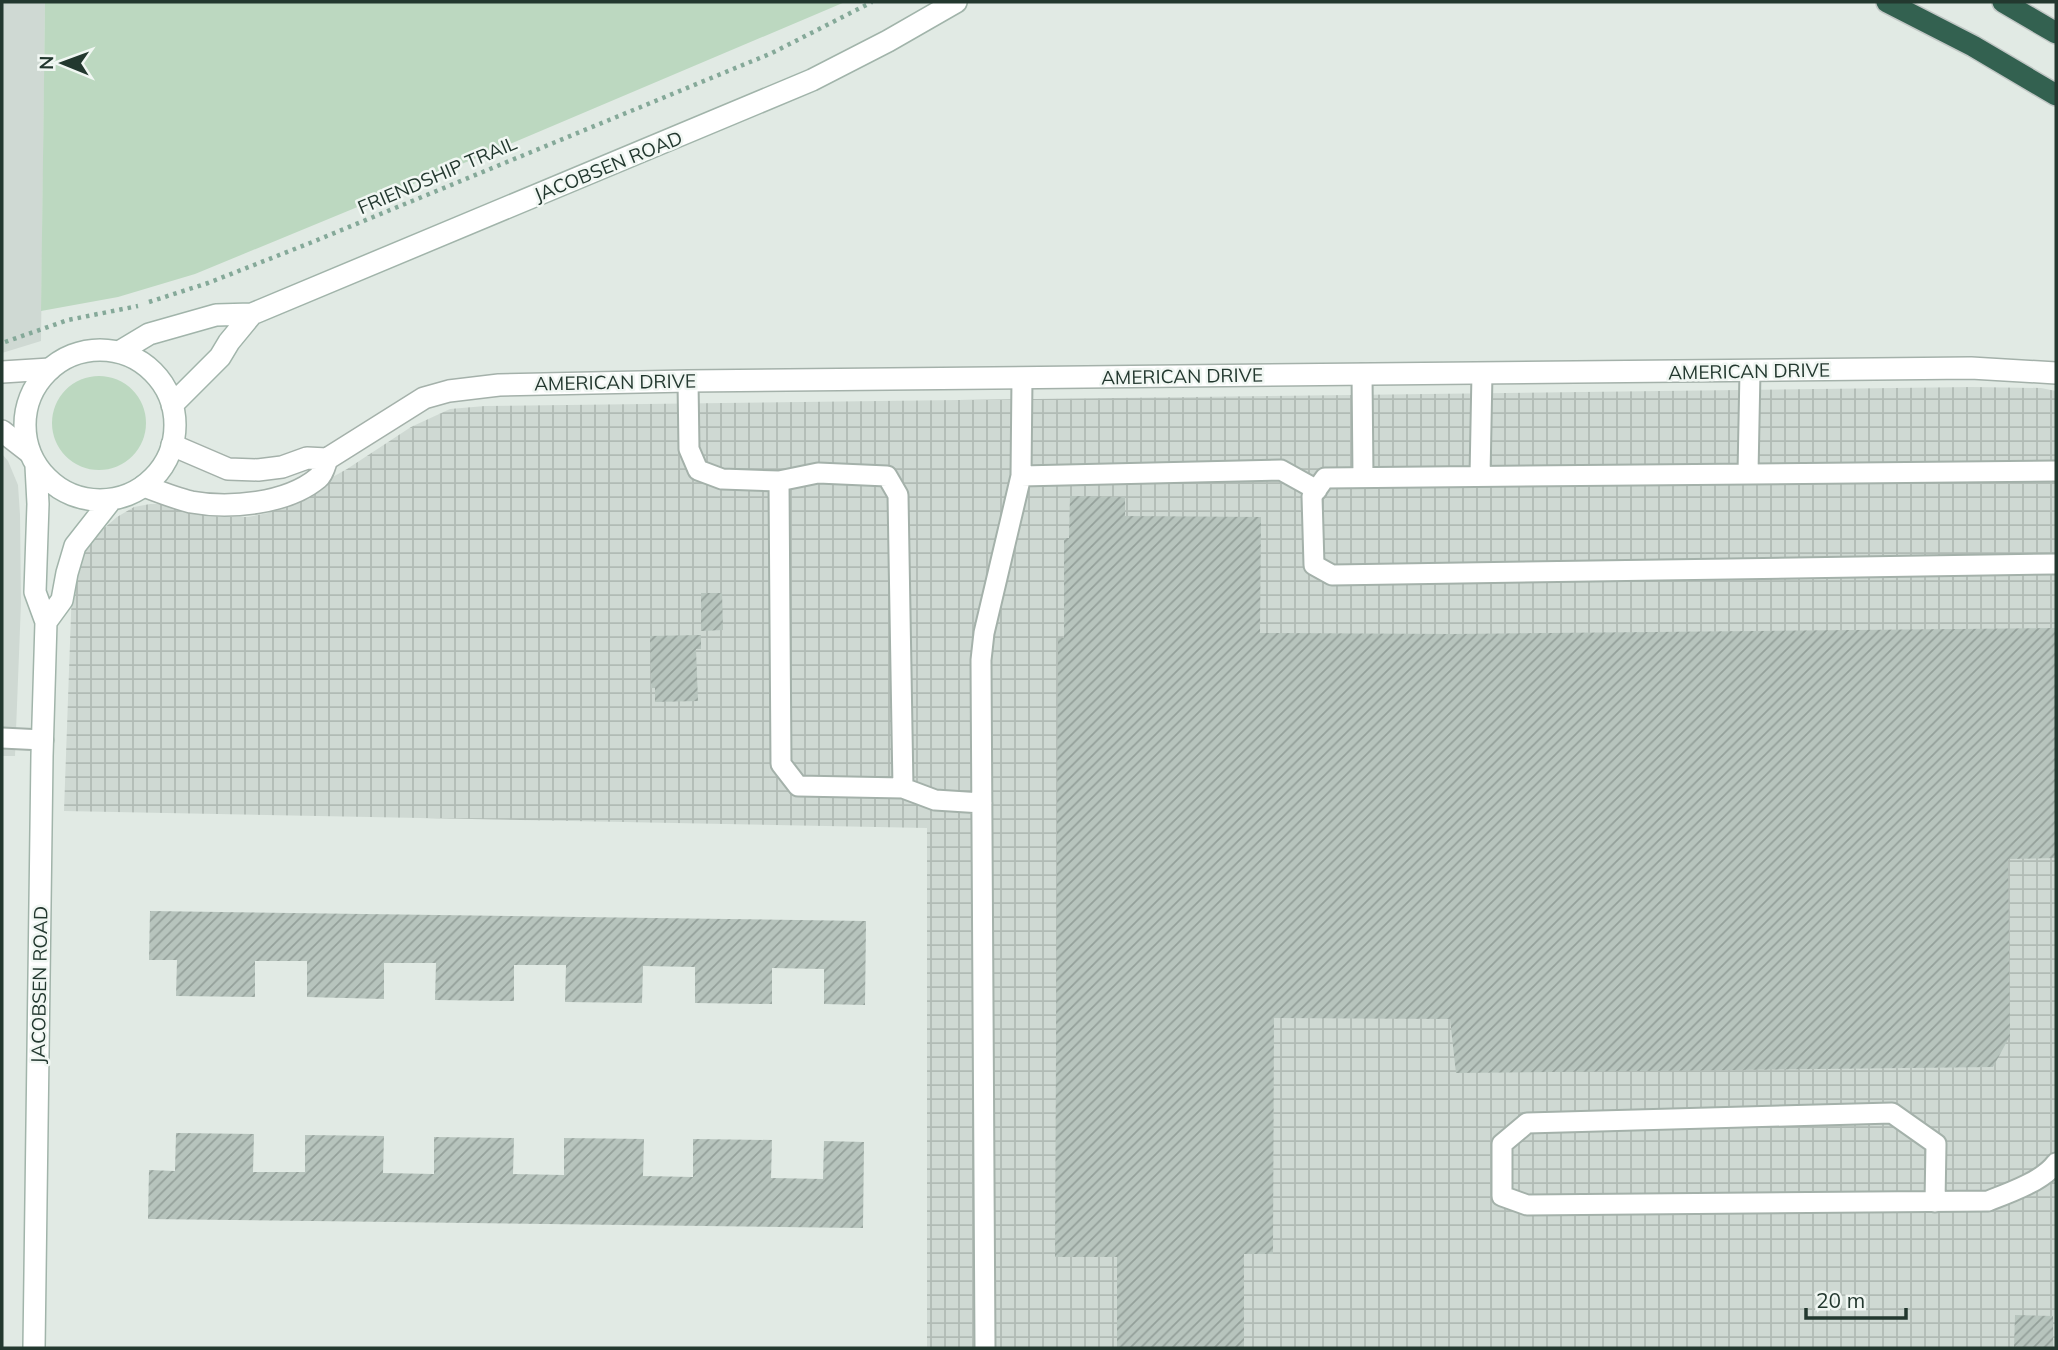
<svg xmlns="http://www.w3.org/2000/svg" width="2058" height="1350" font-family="Mulish,sans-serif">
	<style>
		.built { fill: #cfd9d3 }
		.industrial { fill: url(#industrial-grid) }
		.grass { fill: #bcd8c0 }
		.building { fill: url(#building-hatch) }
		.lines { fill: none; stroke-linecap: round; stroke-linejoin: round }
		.service-casing { stroke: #a4b1aa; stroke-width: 23 }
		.minor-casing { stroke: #a4b1aa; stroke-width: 24 }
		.tertiary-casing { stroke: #a4b1aa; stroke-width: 24 }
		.secondary-casing { stroke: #a1b4aa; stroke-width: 24 }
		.motorway-casing { stroke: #c1c7c5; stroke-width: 24 }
		.path { stroke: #85a999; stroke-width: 4.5; stroke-dasharray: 3.5 5; stroke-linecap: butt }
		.service { stroke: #fff; stroke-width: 19 }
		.minor { stroke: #fff; stroke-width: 21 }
		.tertiary { stroke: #fff; stroke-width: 21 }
		.secondary { stroke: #fff; stroke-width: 21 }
		.motorway { stroke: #336150; stroke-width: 21 }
		.labels { text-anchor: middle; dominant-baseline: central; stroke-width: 5; stroke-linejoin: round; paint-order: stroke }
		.street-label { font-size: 19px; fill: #23382f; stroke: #f1f7f3 }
	</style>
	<defs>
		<pattern id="industrial-grid" width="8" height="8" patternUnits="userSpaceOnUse" patternTransform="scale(1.75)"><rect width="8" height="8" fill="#cfd9d3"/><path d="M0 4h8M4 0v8" fill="none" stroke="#b1bbb5"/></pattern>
		<pattern id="building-hatch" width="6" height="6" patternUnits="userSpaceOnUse" patternTransform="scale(1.75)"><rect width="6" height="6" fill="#b7c4bd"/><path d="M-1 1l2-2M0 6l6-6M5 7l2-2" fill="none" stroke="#94a09a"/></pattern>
	</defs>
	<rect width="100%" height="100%" fill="#e1eae4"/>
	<path class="built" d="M2,2H45L41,341L2,353Z
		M2,454L8,461L18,485L20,515L21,603L15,756H2Z"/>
	<path class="industrial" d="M1972,387L2041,388L2056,391V1348H927V828L64,811L72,587L84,551L102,530L117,517L134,507L150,504H163L220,517H248L268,513L347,469L411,427L450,409L485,406Z"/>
	<path class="grass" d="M45,2H845L510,144L195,274L118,297L41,311Z
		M52 423a47 47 0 1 1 94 0a47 47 0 1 1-94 0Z"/>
	<path class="building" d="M1070,496L1125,497V516L1261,517L1260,633L1452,634L2056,628V858L2008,859L2010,1036L1993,1067L1456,1073L1450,1019L1274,1018L1273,1254H1244V1348H1117V1257H1055L1058,638H1064V538H1069Z
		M701,593H722L723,630L701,631Z
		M701,635V649H696L698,701L655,702V688H651L650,636Z
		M150,911L866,921L865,1005L824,1004V969L772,968V1004L695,1003V967L643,966L642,1003L565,1002L566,965H514V1001L435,1000L436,963H384V999L307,997V961H255V997L176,996L177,960H149Z
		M176,1133L254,1134L253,1172H305V1135L384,1136L383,1173L434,1174V1137L514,1138L513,1174L564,1175V1138L644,1139L643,1176L693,1177V1139L772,1140L771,1178L823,1179L824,1141L864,1142L863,1228L148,1219L149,1170L175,1171Z
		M2015,1315L2053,1316V1348H2014Z"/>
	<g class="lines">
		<g class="service-casing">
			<path id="service" d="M1362,374L1363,477
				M1022,378L1021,476L1281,470L1317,490
				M688,381L689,449L698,470L722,479L779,481L781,764L798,786L903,788L935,800L982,803
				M2056,471L1325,478L1312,496L1314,565L1332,575L2056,564
				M1748,473L1750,371
				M1480,476L1482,373
				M779,481L818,473L887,476L898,495L903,788
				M2,738L43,740
				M1935,1202L1936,1144L1892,1113L1527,1123L1502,1144V1196L1527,1205L1988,1201C2009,1193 2043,1181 2056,1163
				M985,1348L981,660L984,633L1021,476"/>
		</g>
		<g class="minor-casing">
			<path id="minor" d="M2,372L50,369
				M2,431L29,452"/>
		</g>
		<g class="tertiary-casing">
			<path id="tertiary" d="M172,445L228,469L258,470L282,467L307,458L327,459L424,398L449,391L499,385L688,381L1971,368L2056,373
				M144,486C160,492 175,498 191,502C229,509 287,504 318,478C323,474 325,465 327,459"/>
		</g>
		<g class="secondary-casing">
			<path id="secondary" d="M25 425a75 75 0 1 1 150 0a75 75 0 1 1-150 0Z
				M119,352L149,334L216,315L252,314L812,80L888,41L956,2
				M172,405L220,357L229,342L252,314
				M46,622L62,600L67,573L75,546L111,500
				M34,1348L42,756L46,622L35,592L38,504L36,466"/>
		</g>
		<g class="motorway-casing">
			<path id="motorway" d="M1887,2L1973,46L2056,95
				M2003,2L2056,33"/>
		</g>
		<path class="path" d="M149,302L208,283L310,243L772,53L872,2
			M5,342L68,320L138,306"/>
		<use href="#service" class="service"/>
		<use href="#minor" class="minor"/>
		<use href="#tertiary" class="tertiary"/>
		<use href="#secondary" class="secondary"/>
		<use href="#motorway" class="motorway"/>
	</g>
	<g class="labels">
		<g class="street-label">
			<text transform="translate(608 166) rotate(-22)">JACOBSEN ROAD</text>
			<text transform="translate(437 175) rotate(-23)">FRIENDSHIP TRAIL</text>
			<text transform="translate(1749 371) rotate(-1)">AMERICAN DRIVE</text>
			<text transform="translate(1182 376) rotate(-1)">AMERICAN DRIVE</text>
			<text transform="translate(615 382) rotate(-1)">AMERICAN DRIVE</text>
			<text transform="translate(39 985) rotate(-89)">JACOBSEN ROAD</text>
		</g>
	</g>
	<rect width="2058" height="1350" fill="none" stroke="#23382f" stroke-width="7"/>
	<g transform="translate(63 63) rotate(271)" stroke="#f1f7f3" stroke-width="5" paint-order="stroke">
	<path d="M0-5L12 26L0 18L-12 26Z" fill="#23382f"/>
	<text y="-10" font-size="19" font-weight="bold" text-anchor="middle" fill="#23382f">N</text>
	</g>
	<path d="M1806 1308v10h100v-10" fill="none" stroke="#23382f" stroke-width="3.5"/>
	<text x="1816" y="1308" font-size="21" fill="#23382f" stroke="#f1f7f3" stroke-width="5" paint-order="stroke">20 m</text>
</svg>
